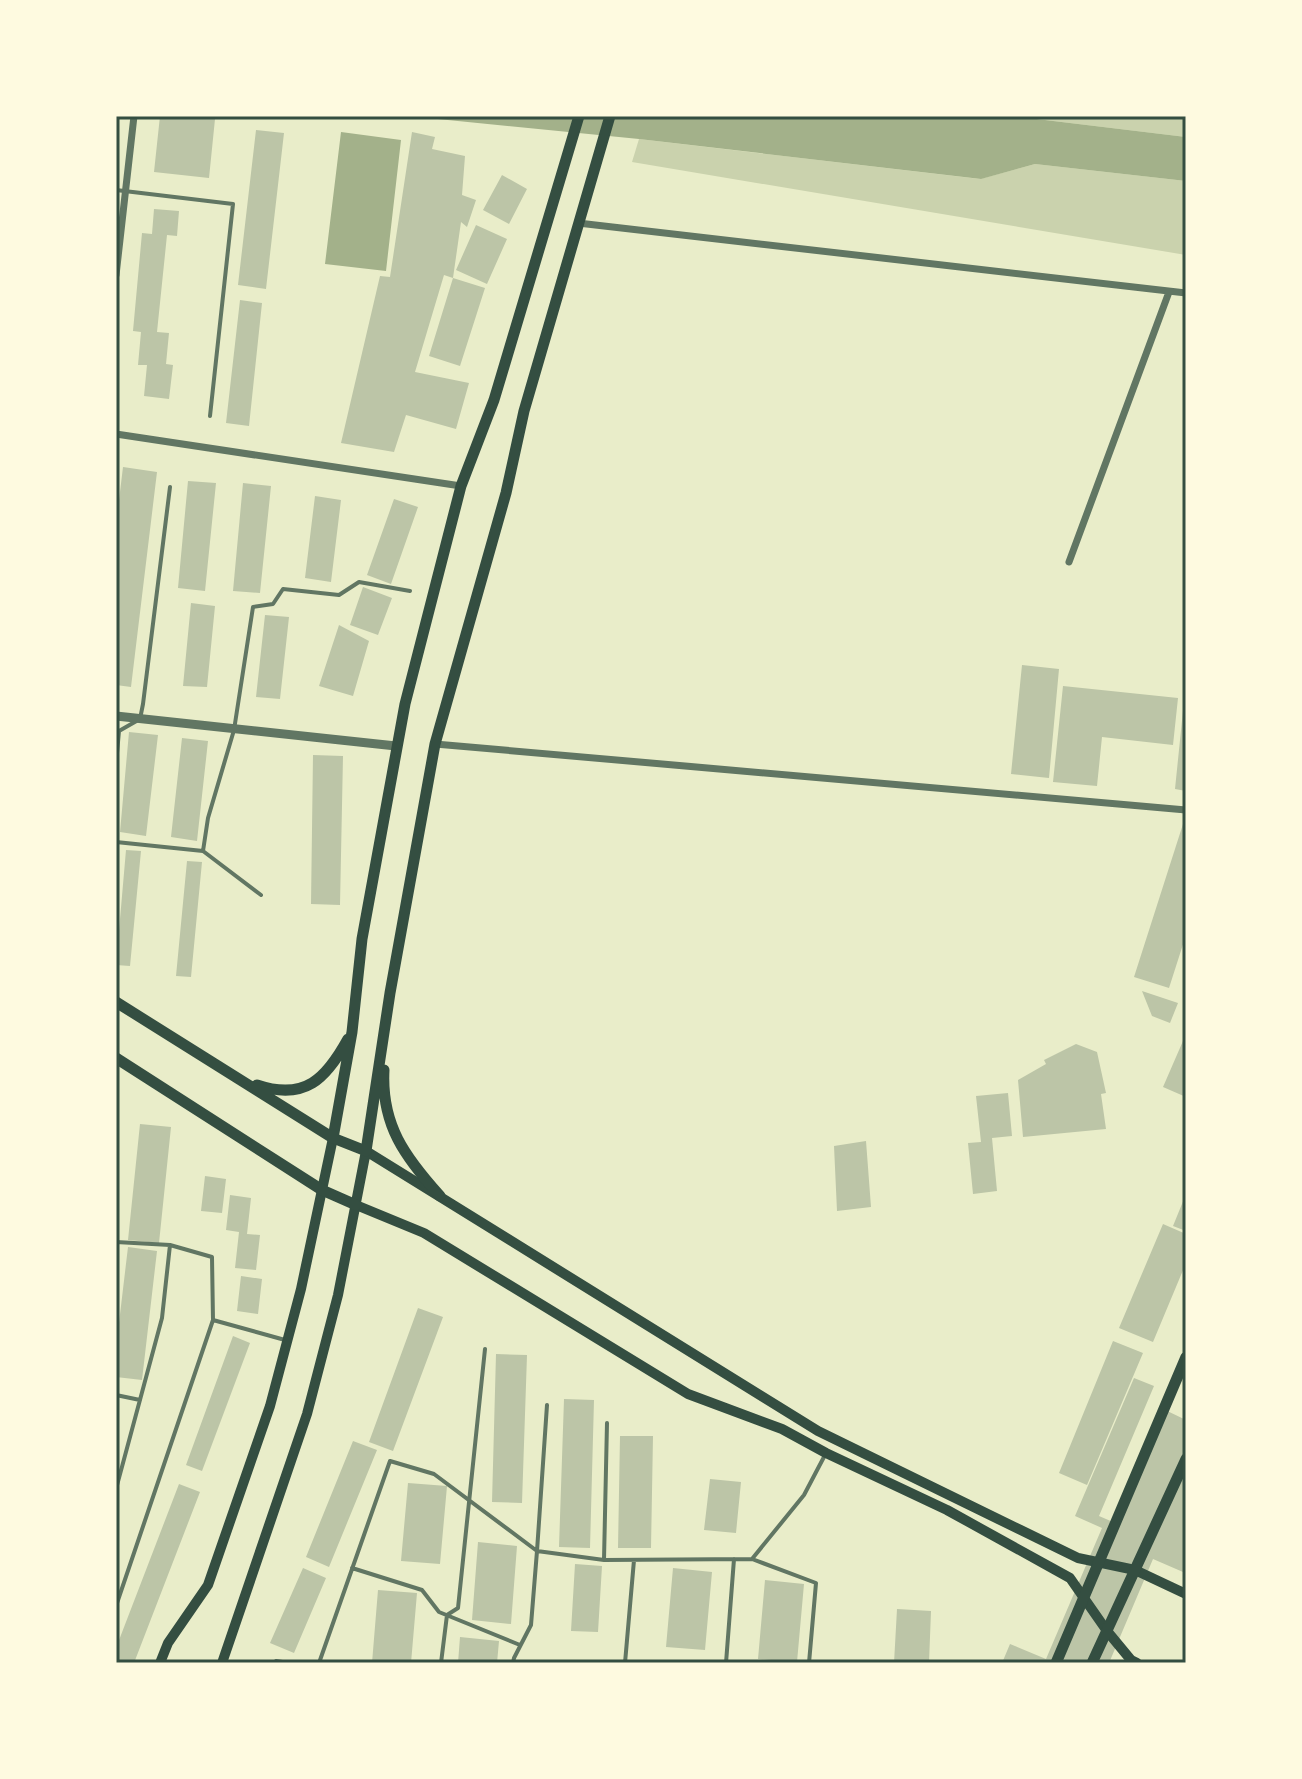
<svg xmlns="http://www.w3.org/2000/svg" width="1302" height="1779" font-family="Overpass,sans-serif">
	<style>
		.green { fill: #cad2ad }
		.water { fill: #a3b18a }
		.building { fill: #bcc5a7 }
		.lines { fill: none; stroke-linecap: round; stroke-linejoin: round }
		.service { stroke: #617663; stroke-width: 4 }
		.minor { stroke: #617663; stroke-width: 7 }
		.tertiary { stroke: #617663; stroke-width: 9 }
		.secondary { stroke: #344e41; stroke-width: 10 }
		.primary { stroke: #344e41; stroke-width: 11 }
		.neatline { fill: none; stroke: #344e41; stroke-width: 3 }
	</style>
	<rect width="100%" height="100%" fill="#e9edc9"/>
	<path class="green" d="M1011,116H1186V137Z
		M639,139L980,179L1035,164L1186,181V255L632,162Z"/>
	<path class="water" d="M408,116H1011L1186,137V181L1035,164L981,179L639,139Z
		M341,132L401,140L386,271L325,264Z"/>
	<path class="building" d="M160,116L215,119L209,178L154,172Z
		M256,130L284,133L266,289L238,285Z
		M412,132L435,137L432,149L465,156L462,195L476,200L467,227L461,222L453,278L444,275L415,372L469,383L456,429L406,415L394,452L341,443L380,276L390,277Z
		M502,175L527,189L509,224L483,210Z
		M154,209L179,211L177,236L167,235L157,332L169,333L166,364L173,365L169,399L144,396L147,365H138L141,332L133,331L142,233L152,234Z
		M476,225L507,239L487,284L456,270Z
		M453,278L485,288L460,366L429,356Z
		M240,300L262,303L249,426L226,423Z
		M123,467L157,472L131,687L116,685V525Z
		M188,481L216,483L205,591L178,588Z
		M243,483L271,486L260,593L233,591Z
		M315,496L341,500L331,582L305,578Z
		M394,499L418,507L391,584L367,575Z
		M363,587L392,598L378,635L350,625Z
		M191,603L215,606L207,687L183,686Z
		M265,615L289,617L280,699L256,697Z
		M339,625L369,641L353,696L319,686Z
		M1022,665L1059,669L1049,778L1011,774Z
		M1063,686L1178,698L1173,745L1102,737L1097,786L1053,782Z
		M1184,701L1186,702V791L1175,789Z
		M129,732L158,735L146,836L120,832Z
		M182,738L208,741L197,841L171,837Z
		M313,755L343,756L340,905L311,904Z
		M1183,824L1186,825V935L1169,988L1134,977Z
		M126,850L141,851L130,966L116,965Z
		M187,861L202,862L191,977L176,976Z
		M1142,991L1178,1003L1170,1023L1152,1016Z
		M1186,1034V1097L1163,1087Z
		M1076,1044L1097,1052L1106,1093L1101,1094L1106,1129L1023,1137L1018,1080L1046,1064L1044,1060Z
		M1008,1093L1012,1136L992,1138L997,1191L973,1194L968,1143L981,1142L976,1096Z
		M140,1124L171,1127L159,1243L128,1240Z
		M866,1141L871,1207L837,1211L834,1146Z
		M205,1176L226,1179L222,1213L201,1211Z
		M1186,1194V1231L1173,1226Z
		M230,1195L251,1198L247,1234L260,1235L256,1270L235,1268L239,1232L226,1230Z
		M1163,1224L1186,1234V1263L1153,1342L1119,1328Z
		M128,1247L157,1251L142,1380L116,1377V1348Z
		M241,1276L262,1279L258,1314L237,1311Z
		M418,1308L443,1317L393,1451L369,1442Z
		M233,1336L250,1343L202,1471L186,1465Z
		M1113,1341L1143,1353L1087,1485L1059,1473Z
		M496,1354L527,1355L522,1503L492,1502Z
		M1134,1378L1154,1386L1099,1516L1113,1522L1161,1408L1186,1420V1566L1183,1572L1153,1559L1109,1663H1002L1010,1644L1046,1659L1102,1528L1075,1516Z
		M564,1399L594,1400L590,1548L559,1547Z
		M620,1436H653L651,1548H618Z
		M353,1441L377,1450L329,1567L306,1557Z
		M710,1479L741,1482L736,1533L704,1530Z
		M408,1483L447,1486L440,1564L401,1561Z
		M179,1484L200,1492L134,1663H116V1648Z
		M478,1542L517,1546L511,1624L472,1620Z
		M575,1564L602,1566L598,1632L571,1631Z
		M303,1568L326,1578L294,1653L270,1643Z
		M673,1568L712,1572L705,1650L666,1647Z
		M765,1580L804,1584L797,1662L758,1659Z
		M378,1590L417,1593L411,1663H372Z
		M897,1609L931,1611L929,1663H894Z
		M460,1637L499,1641L497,1663H458Z"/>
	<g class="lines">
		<path class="service" d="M116,190L233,204L210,416
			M116,764L119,731L140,719L143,704L170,487
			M116,842L203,851
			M261,895L203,851L208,818L234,730L253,607L273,604L283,589L339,595L359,582L410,591
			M116,1244V1242L170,1245
			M213,1320L285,1340
			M116,1395L140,1400
			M116,1489L162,1318L170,1245L212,1257L213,1320L116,1606
			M537,1551L547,1405
			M752,1559L816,1583L809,1663
			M604,1560L607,1423
			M352,1568L422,1590L439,1612L520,1645
			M276,1661L289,1663
			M319,1663L390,1461L434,1474L537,1551
			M441,1663L447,1615L458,1608L485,1349
			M513,1663L514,1658L531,1625L537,1551L604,1560L752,1559L804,1495L825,1455
			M625,1663L634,1560
			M726,1663L734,1559"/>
		<path class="minor" d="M578,223L1186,293
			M116,275L134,116
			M116,434L461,486
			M1069,562L1169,292
			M435,744L1186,810"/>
		<path class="tertiary" d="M116,716L396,746"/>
		<path class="secondary" d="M356,1205L424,1233L688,1394L782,1429L826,1453L947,1510L1070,1578L1107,1631L1131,1660L1137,1663
			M160,1663L168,1643L208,1585L270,1406L301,1289L333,1138
			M222,1663L307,1414L338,1295L366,1151L818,1431L1078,1558L1135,1570L1186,1594"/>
		<path class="primary" d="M116,1002L333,1138L366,1151L390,993L435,744L506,493L524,411L610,116
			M116,1058L322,1190L356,1205
			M384,1070C381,1125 405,1157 440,1196
			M257,1085C305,1101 326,1079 348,1039
			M333,1138L352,1032L362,939L405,704L461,486L494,400L579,116
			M1056,1663L1186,1357
			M1092,1663L1186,1459"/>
	</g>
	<rect width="1302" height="1779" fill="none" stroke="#fefae0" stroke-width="236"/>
	<rect x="118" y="118" width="1066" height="1543" class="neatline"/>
</svg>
